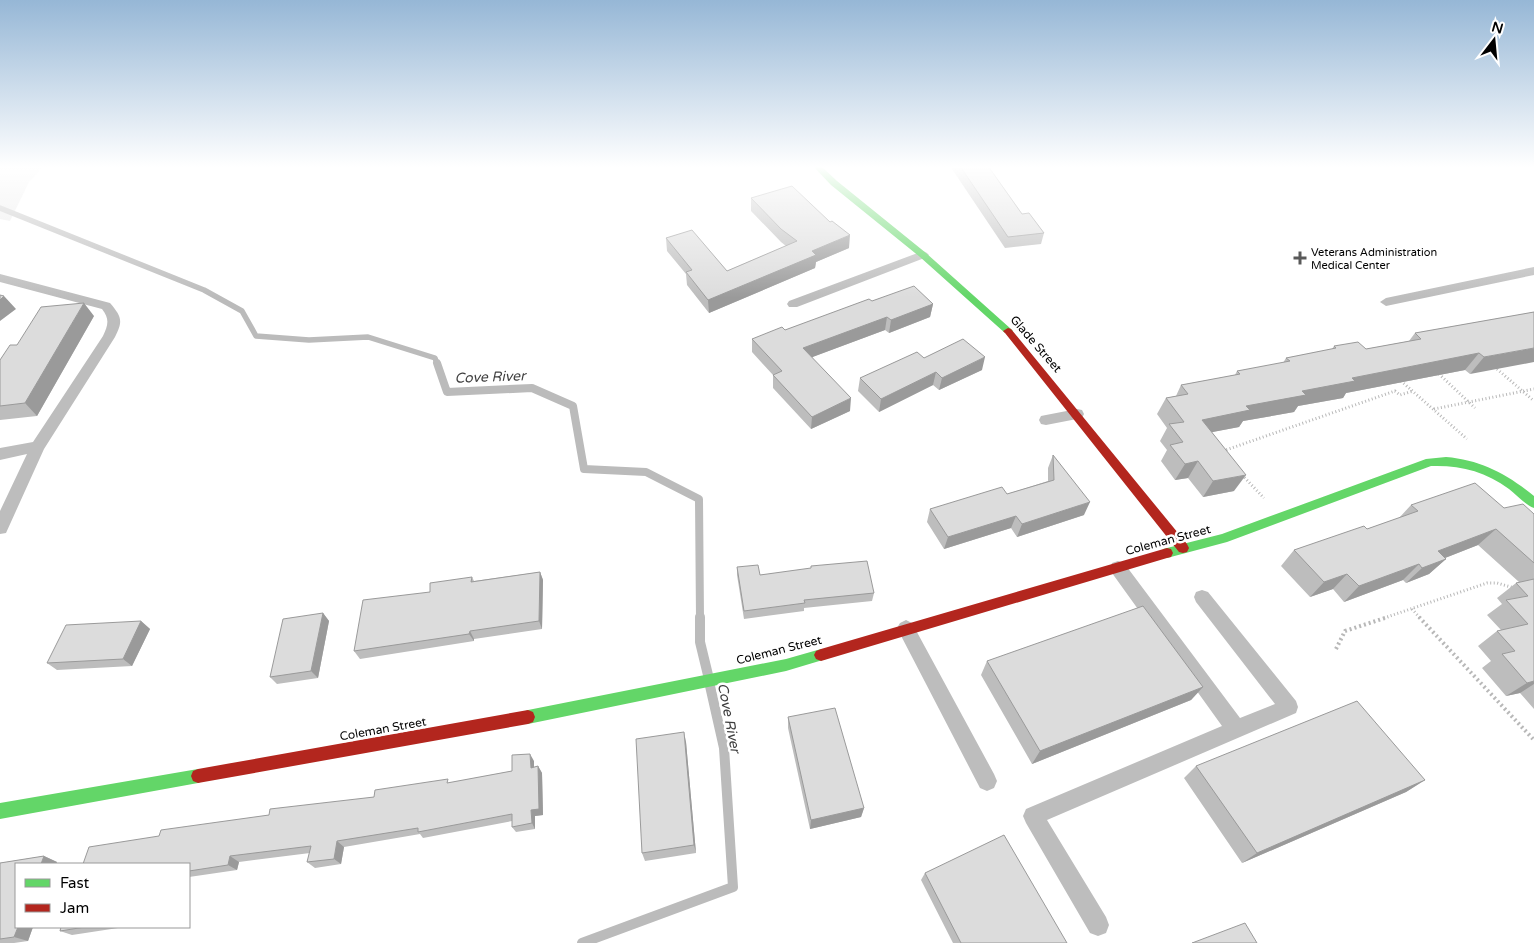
<svg xmlns="http://www.w3.org/2000/svg" width="1534" height="943" font-family="'Varela Round',sans-serif">
	<style>
		.green { fill: #e9e9e9 }
		.lines { fill: none; stroke-linecap: round; stroke-linejoin: round }
		.stream-far2 { stroke: #bbb; stroke-width: 5.5 }
		.stream-far1 { stroke: #bbb; stroke-width: 8 }
		.stream { stroke: #bbb; stroke-width: 10 }
		.path-far1 { stroke: #b8b8b8; stroke-width: 3; stroke-dasharray: 1 2.5; stroke-linecap: butt }
		.path { stroke: #b8b8b8; stroke-width: 4; stroke-dasharray: 2 3; stroke-linecap: butt }
		.lane { fill: #bdbdbd; fill-rule: evenodd }
		.fast { fill: #63d668; fill-rule: evenodd }
		.jam { fill: #b3261e; fill-rule: evenodd }
		.wall { fill: #bdbdbd }
		.shaded-wall { fill: #9a9a9a }
		.building { fill: #dcdcdc; stroke: #9a9a9a }
		.poi-dot { fill: #595959; stroke: #fff; stroke-width: 2 }
		.labels { text-anchor: middle; dominant-baseline: central; stroke-width: 5; stroke-linejoin: round; paint-order: stroke }
		.far-poi-label { font-size: 11px; fill: #000; stroke: #fff; text-anchor: start }
		.street-label { font-size: 12px; fill: #000; stroke: #fff }
		.water-label { font-size: 14px; font-style: italic; fill: #3f3f3f; stroke: #fff }
	</style>
	<rect width="100%" height="100%" fill="#fff"/>
	<path class="green" d="M0,166H44L29,182L10,221L0,219Z"/>
	<g class="lines">
		<path class="stream-far2" d="M0,208L204,290L242,311L256,336L309,340L368,337L435,358L437,364"/>
		<path class="stream-far1" d="M437,363L447,392L532,388L573,406L584,469L646,472L699,499L700,618"/>
		<path class="stream" d="M700,617V642L708,675
			M582,943L733,887L724,748L710,686"/>
		<path class="path-far1" d="M1497,369L1534,401
			M1439,374L1475,408
			M1401,381L1467,439
			M1434,409L1534,389
			M1223,451L1395,391L1400,395L1413,391
			M1242,475L1264,498
			M1412,609L1420,618
			M1384,618L1487,583H1497L1514,588"/>
		<path class="path" d="M1419,617L1534,740
			M1336,649L1345,631L1388,617"/>
		<path class="lane" d="M923,251L927,253L929,255L927,257L797,307H789L787,304L789,301Z
			M1534,267V275L1386,306L1380,302L1386,298Z
			M0,274L110,303C122,317 123,321 115,337L44,449L6,533L0,534V511L27,454L0,460V448L33,442L103,336C108,325 110,319 102,309L0,282Z
			M1077,409L1082,410L1084,414L1082,418L1046,425L1041,424L1039,420L1041,416L1046,415Z
			M1118,561L1124,563L1240,718L1275,704L1196,602L1194,597L1196,592L1202,590L1208,592L1296,701L1298,707L1296,713L1047,820L1106,917L1109,925L1106,933L1098,936L1090,933L1026,823L1023,816L1026,809L1222,726L1112,573L1110,568L1112,563Z
			M906,620L912,623L994,774L997,781L994,788L987,791L980,788L897,628L900,623Z"/>
		<path class="fast" d="M813,166H821L837,181L926,253L1011,329L1013,331L1011,333H1005L920,257L831,185Z
			M1446,457C1481,460 1507,474 1534,496V508C1525,505 1517,495 1509,489C1485,471 1460,465 1431,466L1227,542L1167,558L1163,557L1161,553L1163,549L1167,548L1222,534L1426,459Z
			M821,649L826,651L828,655L826,659L786,671L528,724L523,722L521,717L523,712L528,710L786,659Z
			M198,769L203,771L205,776L203,781L198,783L0,819V803Z"/>
		<path class="jam" d="M1008,328L1011,329L1187,544L1189,548L1187,552L1183,553L1179,552L1005,333L1003,331Z
			M1167,548L1171,549L1173,553L1171,557L1167,558L821,661L816,659L814,655L816,651L821,649Z
			M528,710L533,712L535,717L533,722L528,724L198,783L193,781L191,776L193,771L198,769Z"/>
	</g>
	<path class="wall" d="M950,166H988L1022,214L1044,233L1041,244L1005,248Z
		M751,198L849,248L816,262L815,268L709,313L687,285L686,274L667,251L666,238L727,271L786,246L781,242L751,211Z
		M872,301L933,304L930,317L889,333L885,330L812,357L850,411L811,429L773,388V375L752,352V339L785,330Z
		M1534,312L1470,374L1465,370L1346,393L1343,398L1298,406L1294,412L1243,421L1239,427L1212,432L1234,491L1203,497L1188,478L1175,480L1161,461L1167,450L1160,441L1167,428L1157,414L1166,398L1176,396L1181,385L1235,375L1237,371L1283,363L1286,358L1332,349L1334,346L1366,349L1409,341L1415,333Z
		M94,316L37,416L0,420V360L17,345Z
		M924,358L982,370L939,390L933,385L879,412L858,391L860,378Z
		M1053,455L1084,515L1017,537L1011,528L944,549L927,522L930,509L1007,494L1048,481V468Z
		M1411,505L1504,508L1534,514V709L1520,693L1506,696L1482,668L1491,661L1478,646L1497,631L1501,630L1487,615L1502,604L1497,598L1516,583L1519,582L1478,545L1445,558L1446,559L1429,574L1406,583L1403,580L1344,602L1333,589L1310,597L1281,566L1294,550L1367,529L1399,518Z
		M811,566L874,593L872,601L804,608V611L744,619L737,575V567L760,575L811,569Z
		M540,572L543,580L542,629L474,639V641L360,659L354,651L430,592L472,577L474,581Z
		M323,613L329,621L318,678L277,684L270,677Z
		M141,621L150,629L132,666L57,670L47,663Z
		M987,661L1203,687L1191,700L1032,764L981,675Z
		M788,717L864,808L861,817L810,829L788,728Z
		M686,742L696,853L645,861L642,853Z
		M534,761V767L538,766L542,773L543,815L535,816V829L516,832L512,827V821L423,838L420,834L344,847L341,864L315,868L307,862L310,853L239,862L237,870L189,877V864L159,836L269,815L374,797L512,771Z
		M1196,766L1425,780L1406,792L1242,863L1184,778Z
		M44,856L57,862L16,927H33L28,941L14,943H0V863Z
		M925,873L1067,943H953L921,880Z
		M61,927H119L118,928L72,935L60,931Z"/>
	<path class="shaded-wall" d="M850,235L849,248L816,262L815,268L709,313L708,300L812,251Z
		M4,296L16,309L0,321V300Z
		M84,303L94,316L37,416L25,403Z
		M933,304L930,317L889,333L891,320Z
		M887,317L885,330L802,361L803,348Z
		M1534,348V362L1470,374L1484,357Z
		M1479,353L1465,370L1346,393L1343,398L1298,406L1294,412L1243,421L1239,427L1192,436L1202,420L1246,406L1352,378Z
		M985,357L982,370L939,390L942,378Z
		M936,372L933,385L879,412L881,399Z
		M851,398L850,411L811,429L812,417Z
		M1198,461L1188,478L1175,480L1185,464Z
		M1246,475L1234,491L1203,497L1213,481Z
		M1090,502L1084,515L1017,537L1022,524Z
		M1016,516L1011,528L944,549L948,537Z
		M1496,529L1478,545L1422,567L1438,551Z
		M1446,559L1429,574L1406,583L1422,568Z
		M1419,564L1403,580L1344,602L1359,586Z
		M540,572L543,580L542,629L539,621Z
		M1347,574L1333,589L1310,597L1324,582Z
		M323,613L329,621L318,678L311,671Z
		M141,621L150,629L132,666L123,659Z
		M470,631L474,639V641L469,634Z
		M1534,681V684L1520,693L1506,696L1527,683Z
		M1203,687L1191,700L1032,764L1040,751Z
		M684,732L686,742L696,853L694,845Z
		M530,754L534,761V774L531,768Z
		M538,766L542,773L543,815L535,816V829L532,823L531,810Z
		M1425,780L1406,792L1242,863L1257,853Z
		M864,808L861,817L810,829L811,820Z
		M337,841L344,847L341,864L334,859Z
		M44,856L57,862L56,864H41Z
		M230,856L239,862L237,870L228,865Z
		M18,927H33L28,941L14,937Z"/>
	<path class="building" d="M960,166H988L1022,214L1029,213L1044,233L1008,237Z
		M792,186L830,222L832,221L850,235L812,251L816,255L708,300L686,272L692,270L666,238L692,230L727,271L797,241L781,229L751,198Z
		M914,286L933,304L891,320L887,317L803,348L851,398L812,417L773,375L782,371L752,339L782,327L785,330L869,299L872,301Z
		M0,295L4,296L0,300Z
		M84,303L25,403L0,406V360L10,345H17L41,307Z
		M1534,312V348L1484,357L1479,353L1352,378L1355,381L1302,391L1306,395L1246,406L1250,410L1202,420L1246,475L1213,481L1198,461L1185,464L1170,445L1183,442L1169,424L1184,422L1166,398L1188,394L1181,385L1240,374L1237,371L1290,361L1286,358L1336,348L1334,346L1358,342L1366,349L1421,339L1415,333Z
		M963,339L985,357L942,378L936,372L881,399L860,378L917,352L924,358Z
		M1053,455L1090,502L1022,524L1016,516L948,537L930,509L1002,487L1007,494L1054,480Z
		M1475,483L1504,508L1523,504L1534,514V563L1496,529L1438,551L1446,559L1422,568L1419,564L1359,586L1347,574L1324,582L1294,550L1364,526L1367,529L1418,511L1411,505Z
		M867,561L874,593L804,600L805,603L744,611L737,567L758,565L760,575L811,568V566Z
		M540,572L539,621L470,631L469,634L354,651L363,600L430,592V583L472,577L471,582Z
		M1534,579V681L1527,683L1502,654L1515,651L1497,631L1528,624L1506,600L1528,596L1516,583Z
		M1143,606L1203,687L1040,751L987,661Z
		M323,613L311,671L270,677L283,619Z
		M141,621L123,659L47,663L66,625Z
		M1357,701L1425,780L1257,853L1196,766Z
		M835,708L864,808L811,820L788,717Z
		M684,732L694,845L642,853L636,739Z
		M530,754L531,768L538,766L539,809L531,810L532,823L512,827V814L418,832V828L337,841L334,859L307,862L311,846L230,856L228,865L189,871V864H83L89,847L159,836L161,830L269,815L270,809L374,797L375,790L448,779L447,783L512,771V755Z
		M1004,835L1067,943H961L925,873Z
		M44,856L41,864H16V927H18L14,937L0,939V863Z
		M1245,923L1257,943H1192Z
		M61,927H85L60,931Z"/>
	<linearGradient id="sky" x2="0" y2="1"><stop stop-color="#96b7d6"/><stop offset="0.56" stop-color="#fff"/><stop offset="1" stop-color="#fff" stop-opacity="0"/></linearGradient>
	<rect width="1534" height="298" fill="url(#sky)"/>
	<path class="poi-dot" d="M1297.5 250.5h5v5h5v5h-5v5h-5v-5h-5v-5h5z"/>
	<g class="labels">
		<g class="far-poi-label">
			<text x="1311" y="252">Veterans Administration<tspan x="1311" dy="13">Medical Center</tspan></text>
		</g>
		<g class="street-label">
			<text transform="translate(1036 344) rotate(49)">Glade Street</text>
			<text transform="translate(1168 540) rotate(-15)">Coleman Street</text>
			<text transform="translate(779 650) rotate(-14)">Coleman Street</text>
			<text transform="translate(383 729) rotate(-10)">Coleman Street</text>
		</g>
		<g class="water-label">
			<text transform="translate(490 377) rotate(-2)">Cove River</text>
			<text transform="translate(729 718) rotate(79)">Cove River</text>
		</g>
	</g>
	<rect x="15" y="863" width="175" height="65" fill="#ffffff" stroke="#999999"/>
	<rect x="25" y="879" width="25" height="8" fill="#63d668" stroke="#999999"/>
	<text x="60" y="888" font-size="15" fill="#000000">Fast</text>
	<rect x="25" y="904" width="25" height="8" fill="#b3261e" stroke="#999999"/>
	<text x="60" y="913" font-size="15" fill="#000000">Jam</text>
	<g transform="translate(1494 40) rotate(16)" stroke="#ffffff" stroke-width="4" paint-order="stroke">
	<path d="M0-4L9 19L0 12L-9 19Z" fill="#000000"/>
	<text y="-8" font-size="14" font-weight="bold" text-anchor="middle" fill="#000000">N</text>
	</g>
</svg>
